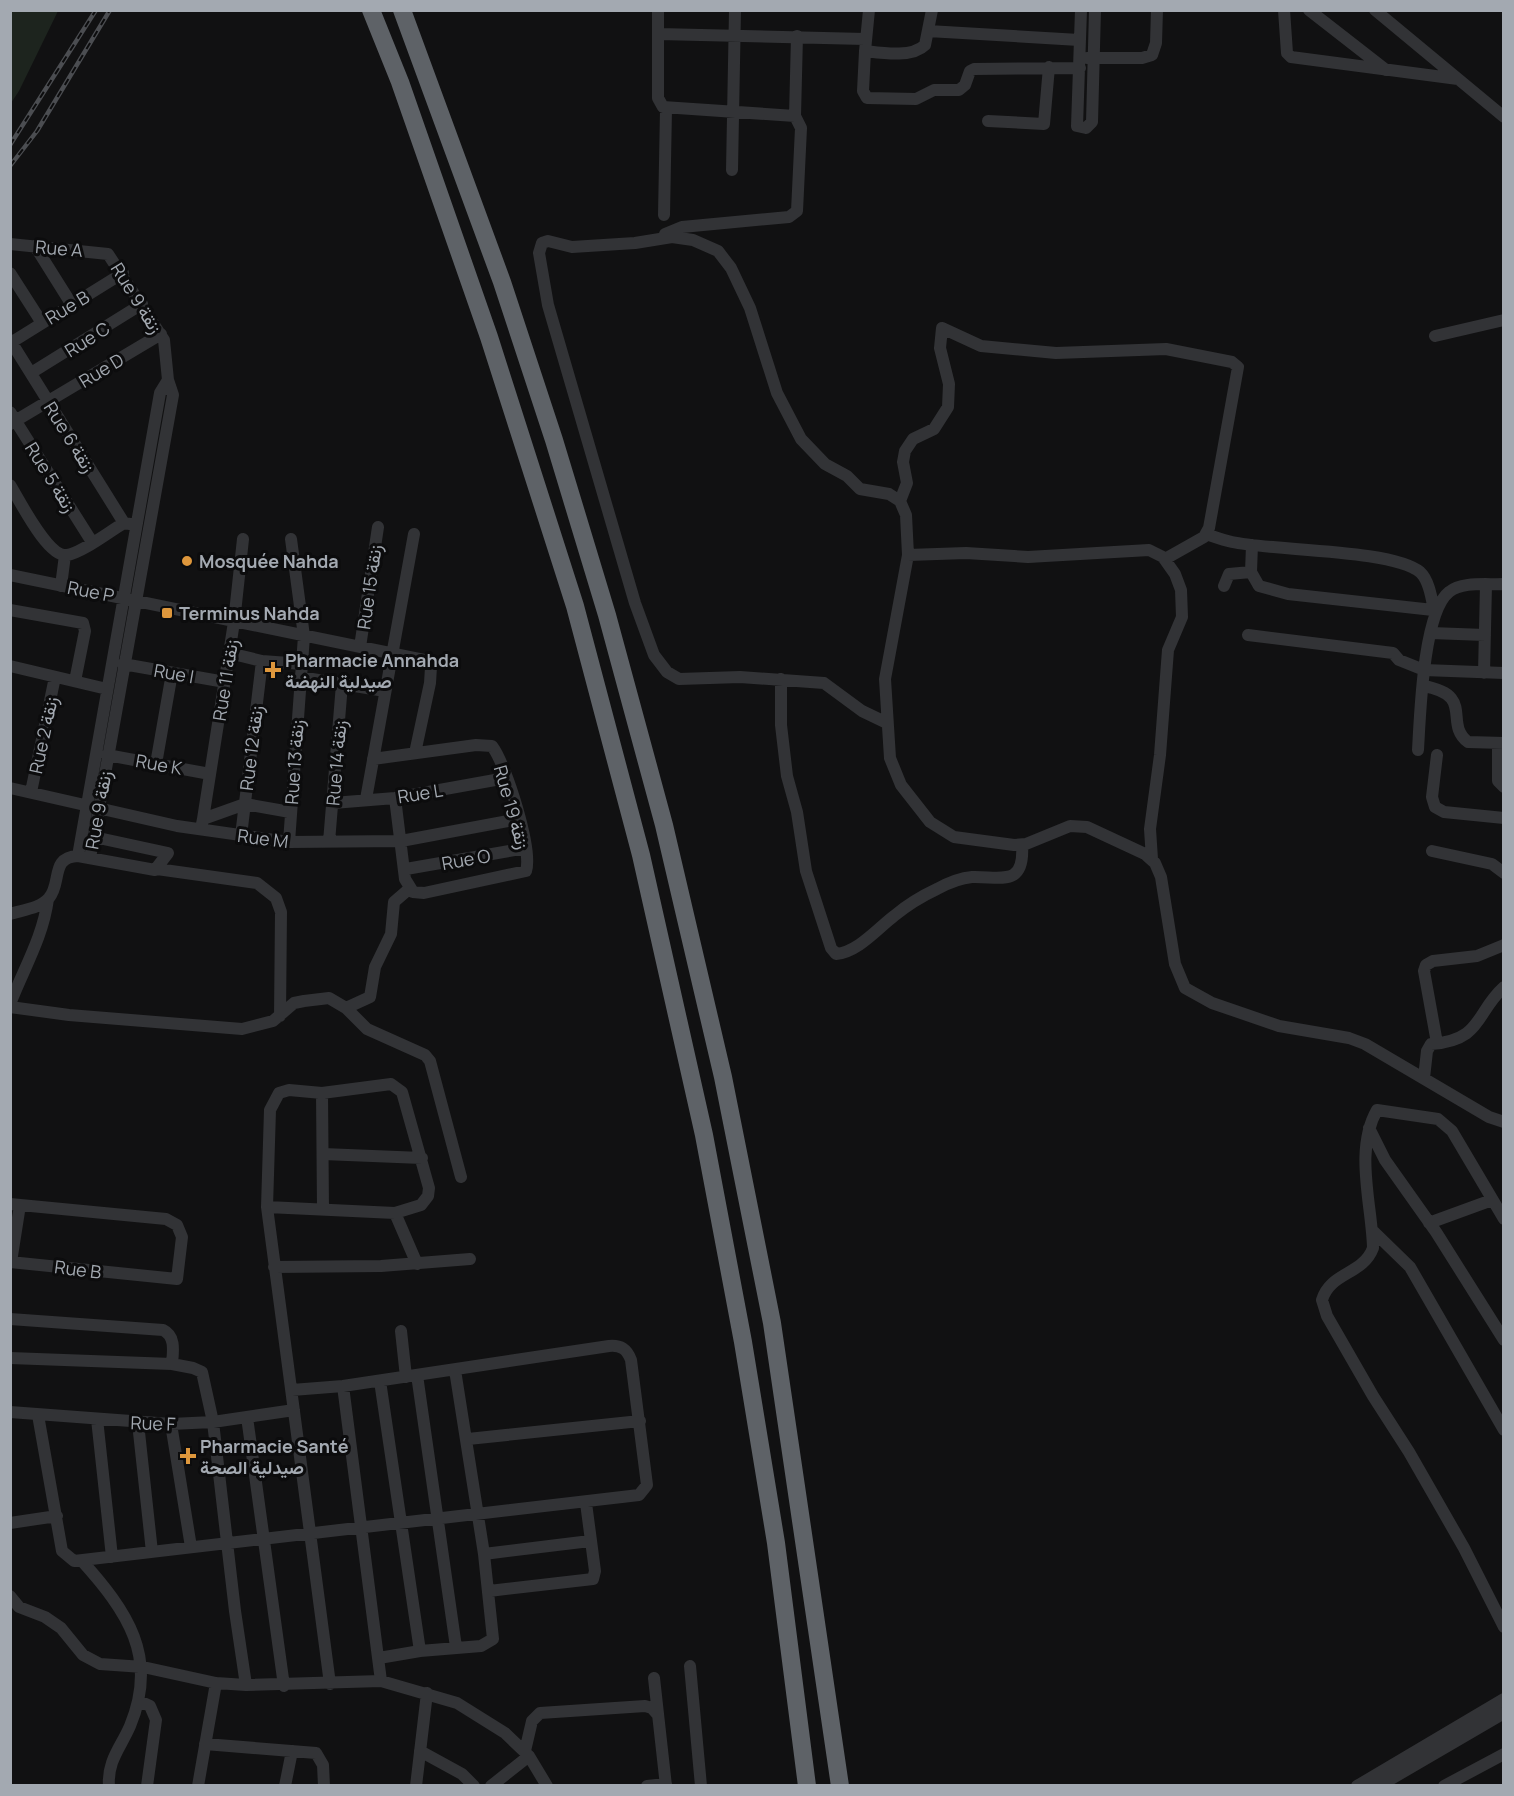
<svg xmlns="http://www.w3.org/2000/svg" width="1514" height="1796" font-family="Manrope,Vazirmatn,sans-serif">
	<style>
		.green { fill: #1d241e }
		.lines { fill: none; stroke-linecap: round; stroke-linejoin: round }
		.minor { stroke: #323336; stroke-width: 12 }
		.highway { stroke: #5e6267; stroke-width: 18 }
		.rail-casing { stroke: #4b4d51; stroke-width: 4.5 }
		.rail { stroke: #0c0c0d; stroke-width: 2; stroke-dasharray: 7; stroke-linecap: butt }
		.poi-dot { fill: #de973c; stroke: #0c0c0d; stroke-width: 2 }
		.labels { text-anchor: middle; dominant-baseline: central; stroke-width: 6; stroke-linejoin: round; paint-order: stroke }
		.street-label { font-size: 18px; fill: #a3a9b1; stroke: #0c0c0d }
		.poi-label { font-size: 18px; font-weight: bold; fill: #a3a9b1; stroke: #0c0c0d; text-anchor: start }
	</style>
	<rect width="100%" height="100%" fill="#111112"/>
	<path class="green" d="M11,10L58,11L19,91L11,103Z"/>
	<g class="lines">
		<path class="minor" d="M658,10V98L663,107L795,116
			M869,10L865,51C882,53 912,58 925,45L932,10
			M1081,10L1077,126L1086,128L1092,122L1095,10
			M1284,10L1287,53L1291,57L1458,79
			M1309,10L1386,70
			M1375,10L1504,117
			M928,31L1079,40
			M659,34L865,39
			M865,51L863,91L867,98L916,99L934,90H959L965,85L970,71L974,69L1080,68
			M1087,58H1142L1152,55L1156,43L1157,10
			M988,121L1044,124L1049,67
			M732,170L735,10
			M664,215L666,109
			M665,234L682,227L789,217L797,211L801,128L795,116L797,36
			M10,244L108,254L164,340L168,380L173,395L90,858
			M35,246L72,305
			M10,273L42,323
			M1435,336L1504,320
			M10,340L124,523L136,525
			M12,342L123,273
			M31,373L142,304
			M10,412L92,542
			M10,424L161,334
			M10,485C20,501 48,558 67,555C82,553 110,531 124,523
			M900,501L907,483L903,462L905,451L913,439L934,429L948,407L949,384L940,348L942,328L981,346L1056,353L1166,349L1232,362L1238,367L1209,528L1204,537L1165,559
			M1206,534C1215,537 1223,540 1232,542C1273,551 1392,549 1420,572C1430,581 1432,602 1435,615
			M908,555L966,553L1028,557L1149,550L1163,557L1175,574L1181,590L1182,617L1168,650L1160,755L1150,829L1152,859
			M1251,572L1252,545
			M10,575L424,660L431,667L430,683L415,753
			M61,586L65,555
			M1224,586L1229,574L1251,572L1259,586L1288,594L1433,610
			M10,610L83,623L85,631L75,681
			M1431,633L1485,635
			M1248,635L1393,653L1399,660L1424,670L1504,673
			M360,647L378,527
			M229,653L262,661L302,664
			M123,664L225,682
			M10,666L107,689
			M1484,673L1486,585
			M300,677L385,691
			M781,679V725L787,776L797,812L806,871L831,948L836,954C858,952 877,929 894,916C906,906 922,896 937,889C948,883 960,878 972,877C1000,876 1025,888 1022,845
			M1423,686C1476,695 1443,723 1468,742L1504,743
			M887,723L862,711L824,683L740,677L679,679L667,672L654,655L635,603L548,305L539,253L542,243L548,241L572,247L635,243L672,237L693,240L718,251L731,268L750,308L777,393L801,439L825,464L847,476L860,489L889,494L900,501L906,515L908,555L885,679L890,758L901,785L930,822L954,837L1014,845L1026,844L1070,826L1087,827L1145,854L1155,863L1161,877L1175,964L1185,988L1212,1003L1279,1026L1349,1038L1365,1044L1489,1117L1504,1122
			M1498,744V781L1504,787
			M1418,750C1420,717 1423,612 1449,592C1462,581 1488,585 1504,584
			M107,755L210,774
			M1437,755L1432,797L1435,807L1444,812L1504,818
			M373,759L476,745L492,746C506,764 533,850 526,871L424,893L413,892L405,879L395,798
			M156,764L172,673
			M10,788L177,826L289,842L401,841L519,819
			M31,792L55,677
			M366,799L414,534
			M333,803L395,798L506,778
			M203,819L234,622L243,539
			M202,824L203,819L245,804L290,812
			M241,836L262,661
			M289,842L304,636L291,539
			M329,842L342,684
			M1432,851L1492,864L1504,873
			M78,856L160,393L168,380
			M157,869L257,883L276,898L281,912L280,1016
			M406,869L526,848
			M10,914C23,910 41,908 49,898C62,883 50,857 78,856L155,870L168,853L94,837
			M10,1004C24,968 43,937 48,899
			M10,1007L69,1015L242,1029L273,1021L294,1003L304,1001L329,998L346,1008L370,997L375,967L391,934L394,902L409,889
			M346,1008L367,1029L425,1055L430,1061L461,1177
			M1437,1043L1424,971L1426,965L1433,961L1477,956L1504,945
			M1424,1078L1427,1051L1431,1044C1483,1040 1475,1013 1504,987
			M322,1093L323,1209
			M1369,1128L1385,1160L1436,1232L1504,1340
			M323,1154L422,1158
			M10,1204L166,1219L177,1225L182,1237L177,1279L10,1262
			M267,1207L395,1213L421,1205L428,1196L429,1188L402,1092L391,1084L322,1093L289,1090L279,1093L270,1110L267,1207L330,1684
			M395,1213L417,1264
			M1504,1219L1452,1131L1438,1119L1377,1110C1354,1150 1372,1205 1373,1248C1363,1275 1330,1272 1322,1300L1327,1316L1373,1396L1409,1452L1464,1548L1504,1627
			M1429,1223L1492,1200
			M1372,1230L1410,1267L1504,1430
			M11,1262L20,1205
			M274,1267L381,1266L470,1259
			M10,1319L163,1330C176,1336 173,1352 172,1364
			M401,1331L406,1377
			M10,1358L172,1364L193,1368L202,1372L213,1422L235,1611L246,1685
			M417,1375L456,1647
			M380,1381L420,1651
			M343,1386L381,1681
			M10,1412L171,1424L213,1422L294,1410
			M38,1415L62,1551L74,1561L639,1495L647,1485L631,1360C627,1349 621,1345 609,1346L343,1386L292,1390
			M247,1417L284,1686
			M97,1419L112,1557
			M138,1423L152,1552
			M171,1424L191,1547
			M468,1439L640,1421
			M10,1523L57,1516
			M484,1554L590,1541
			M82,1561C127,1611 159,1657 130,1726C121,1747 107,1761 109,1786
			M489,1591L593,1579L595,1571L586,1503
			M10,1596L19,1607L45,1617L61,1628L83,1655L100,1664L143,1667L216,1683L246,1685L381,1681L457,1703L505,1733L529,1756L547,1786
			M379,1658L420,1651L481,1646L493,1639L484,1554L455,1370
			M690,1666L701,1786
			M654,1678L666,1786
			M139,1701L150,1706L156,1720L147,1786
			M205,1744L316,1753L323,1765L324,1786
			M420,1751L462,1774L474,1786
			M525,1751L532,1721L540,1713L645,1706L652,1708L658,1715
			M198,1786L216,1683
			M285,1786L292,1751
			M416,1786L427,1693
			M491,1786L529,1756
			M647,1786L666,1784
			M1357,1786L1504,1699
			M1379,1786L1504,1713
			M1444,1786L1504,1754"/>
		<path class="highway" d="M371,10L400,82L489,337L575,606L641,855L704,1135L743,1342L776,1543L807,1786
			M402,10L502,282L554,440L607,615L664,825L723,1077L772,1323L840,1786"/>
		<g class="rail-casing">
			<path id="rail" d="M10,145L96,10
				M10,166L37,131L110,10"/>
		</g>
		<use href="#rail" class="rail"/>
	</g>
	<g class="poi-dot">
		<circle cx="187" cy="561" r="6"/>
		<rect x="161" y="607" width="12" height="12" rx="3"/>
		<path d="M270 661h6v6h6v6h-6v6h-6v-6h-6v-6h6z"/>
		<path d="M185 1447h6v6h6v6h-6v6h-6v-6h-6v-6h6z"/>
	</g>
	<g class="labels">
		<g class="street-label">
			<text transform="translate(59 248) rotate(5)">Rue A</text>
			<text transform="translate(137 298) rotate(58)">Rue 9 زنقة</text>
			<text transform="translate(67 307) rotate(-31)">Rue B</text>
			<text transform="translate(87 339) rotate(-32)">Rue C</text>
			<text transform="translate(101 370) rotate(-31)">Rue D</text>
			<text transform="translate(70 437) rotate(58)">Rue 6 زنقة</text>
			<text transform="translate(51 477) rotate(58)">Rue 5 زنقة</text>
			<text transform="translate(369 587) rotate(-82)">Rue 15 زنقة</text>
			<text transform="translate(91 591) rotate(11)">Rue P</text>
			<text transform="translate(174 673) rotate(10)">Rue I</text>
			<text transform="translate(225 680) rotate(-81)">Rue 11 زنقة</text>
			<text transform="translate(43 735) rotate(-78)">Rue 2 زنقة</text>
			<text transform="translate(251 748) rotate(-83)">Rue 12 زنقة</text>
			<text transform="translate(294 762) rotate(-86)">Rue 13 زنقة</text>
			<text transform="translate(336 763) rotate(-85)">Rue 14 زنقة</text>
			<text transform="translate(159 764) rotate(10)">Rue K</text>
			<text transform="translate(420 793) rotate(-9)">Rue L</text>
			<text transform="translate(512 807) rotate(74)">Rue 19 زنقة</text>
			<text transform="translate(98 810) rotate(-80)">Rue 9 زنقة</text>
			<text transform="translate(263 838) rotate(7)">Rue M</text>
			<text transform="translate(466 859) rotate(-10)">Rue O</text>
			<text transform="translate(78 1269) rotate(7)">Rue B</text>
			<text transform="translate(153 1423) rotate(2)">Rue F</text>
		</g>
		<g class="poi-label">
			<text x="199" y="561">Mosquée Nahda</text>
			<text x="179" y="613">Terminus Nahda</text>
			<text x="285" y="660">Pharmacie Annahda<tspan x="285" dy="21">صيدلية النهضة</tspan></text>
			<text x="200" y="1446">Pharmacie Santé<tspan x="200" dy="21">صيدلية الصحة</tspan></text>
		</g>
	</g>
	<rect width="1514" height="1796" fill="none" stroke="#a3a9b1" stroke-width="24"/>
</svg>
